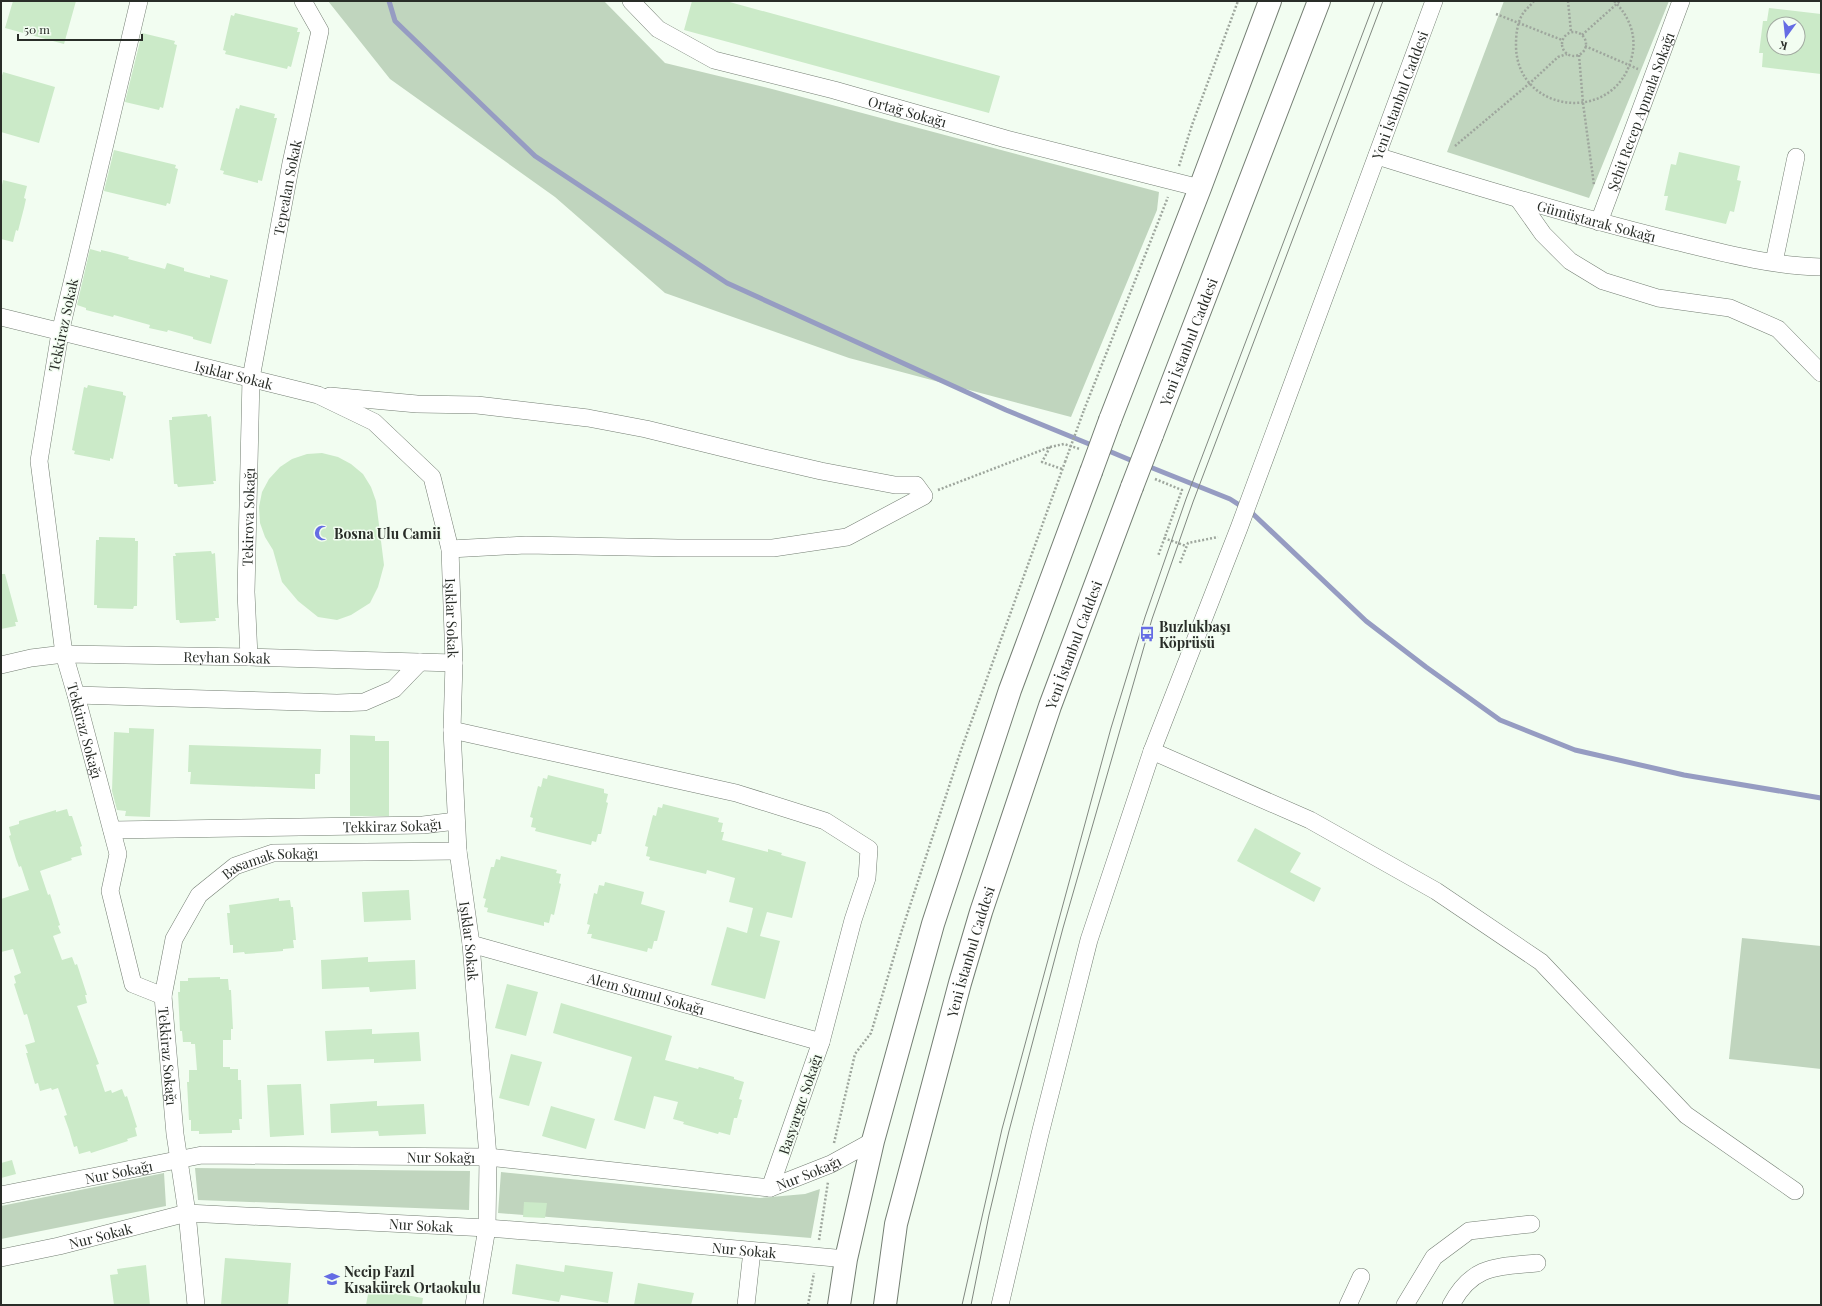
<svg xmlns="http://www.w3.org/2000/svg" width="1822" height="1306" font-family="'Playfair Display',serif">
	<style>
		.green { fill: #c0d5be }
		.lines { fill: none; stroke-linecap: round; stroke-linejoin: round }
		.stream { stroke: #969cc2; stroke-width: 5 }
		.building { fill: #cbeac8; fill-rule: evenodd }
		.minor-casing { stroke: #747e73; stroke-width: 18 }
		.highway-casing { stroke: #747e73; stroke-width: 24 }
		.path { stroke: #9ea69d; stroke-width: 2.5; stroke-dasharray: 2 2; stroke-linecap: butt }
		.minor { stroke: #fff; stroke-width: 17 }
		.highway { stroke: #fff; stroke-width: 22 }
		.tram { stroke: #818880; stroke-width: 1 }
		.highway-bridge-casing { stroke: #747e73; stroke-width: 24; stroke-linecap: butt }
		.path-bridge { stroke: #9ea69d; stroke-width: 2.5; stroke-dasharray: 2 2; stroke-linecap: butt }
		.highway-bridge { stroke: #fff; stroke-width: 22 }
		.labels { text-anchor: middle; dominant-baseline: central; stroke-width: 3; stroke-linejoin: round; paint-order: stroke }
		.street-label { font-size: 14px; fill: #292d28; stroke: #f2fdf1 }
		.poi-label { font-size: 14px; font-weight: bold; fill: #292d28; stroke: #f2fdf1; text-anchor: start }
	</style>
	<rect width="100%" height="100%" fill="#f2fdf1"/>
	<path class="green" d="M328,1H604L665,63L772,89L1159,192L1157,210L1071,417L849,358L665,293L555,197L390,79Z
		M1504,1H1669L1589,198L1447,152Z
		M1742,938L1821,946V1069L1729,1059Z
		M195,1168L470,1171L469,1210L198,1200Z
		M501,1172L760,1198L805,1194L820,1189L811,1238L498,1213Z
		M164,1173L166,1206L1,1239V1206Z"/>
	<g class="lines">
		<path class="stream" d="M389,1L395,21L535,156L727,283L1006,410L1094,446
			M1104,449L1135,462
			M1145,465L1230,499L1252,513L1366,621L1426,667L1500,720L1575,750L1684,775L1821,798"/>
	</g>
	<path class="building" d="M13,1H76L64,44L5,28Z
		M692,1H726L1000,76L989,113L684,30Z
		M1769,8L1821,14V74L1762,67L1763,53H1759L1763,21H1767ZM1774,24H1798V48H1774Z
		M235,13L298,28L297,32H300L291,67L288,66L287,69L225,54L226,51L223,50L231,15L234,16Z
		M142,33L175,41L174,44L177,45L163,108L160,107L159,110L125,102Z
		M3,72L55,87L39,143L1,132V79Z
		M240,105L275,114L274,118H277L262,181L258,180V183L223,174L224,171L220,170L236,108L239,109Z
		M114,150L176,165L175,168L178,169L170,204L167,203L166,206L104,191Z
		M1679,152L1740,166L1737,180L1741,181L1734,212L1730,211L1726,224L1665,210L1668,196H1664L1671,164L1676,165Z
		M3,180L27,186L24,198L26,199L24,208L18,231L16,230L13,242L1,239V190Z
		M90,249L101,252V250L110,252L129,257L128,259L165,269L167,263L184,268V271L210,278V275L228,280L211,344L193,339V337L168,330L167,332L149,328L150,325L114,315L113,317L86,310V308L77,305Z
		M88,385L123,392V395L126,396L113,459L110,458V461L74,454L75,451L72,450L84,387L87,388Z
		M207,414L208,417L211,416L216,481H213L214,484L178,487L177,484H174L169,420H172V417Z
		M322,453L338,457L351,464L363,474L371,487L376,501L384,565L378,587L370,603L351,615L337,620L318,617L298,601L282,582L273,550L265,537L260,523L259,507L262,492L269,479L280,467L292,459L307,454Z
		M99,537L135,538V541H138L137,606H134L133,609L97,608V605H94L96,540H99Z
		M211,551L212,554L215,553L219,618H215L216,621L180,623L179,620H176L173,556H176L175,553Z
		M1,574H5L18,622H15L16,626L1,629Z
		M129,728L154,729L150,817L125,816L126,811L117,810L112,791L114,732L129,733Z
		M350,735L375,736V741H389V816H350Z
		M189,745L321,749L320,774H315V789L190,784L191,772H188Z
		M548,775L604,789V793L608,794L606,802L608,803L601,834H598L596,842L592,841L591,845L535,831L536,828L531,827L533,818L530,817L538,786L541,787L543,778L547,779Z
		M663,804L719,818L718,822L723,823L721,832H724L722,840L768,852V849L782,853L781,855L806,862L792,918L767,912L760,936L780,941L765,999L711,985L727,927L747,933L753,908L729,902L735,878L707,870L706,874L649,860L650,857L646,856L648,847L645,846L653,815L656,816L658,807L662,808Z
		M67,809L69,816H72L82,846L80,847L82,855L71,858L72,860L40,871L48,895L50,894L60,925L58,926L61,933L53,936L62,960L72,957L75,965L77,964L87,995H85L87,1003L77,1006L99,1064L96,1065L105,1092L111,1090L112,1093L122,1089L125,1097L127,1096L137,1127L135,1128L137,1136L127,1139L128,1141L91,1153L90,1151L79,1154L77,1146L74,1147L69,1130L64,1116L67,1115L58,1088L52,1090L51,1088L40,1091L38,1083L35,1084L26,1053H28L25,1045L35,1042L27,1014L24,1015L14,984L16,983L14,976L21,973L13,949L1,952V899L29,890L21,866L19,867L16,859L9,836L11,835L9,827L19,824V821L56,810V812Z
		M1255,828L1301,853L1290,872L1321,888L1314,902L1237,861Z
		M501,856L557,870L556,873L561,874L559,883L561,884L554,915L551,914L549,923L544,922V926L487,912L488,908L484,907L486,899L483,898L491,867H494L496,859L500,860Z
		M605,882L644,892L641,904L665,911L657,941H654L652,949L648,948L647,952L591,938L592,934H587L590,925L587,924L594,893L597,894L599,885L604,886Z
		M409,890L411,920L364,922L362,892Z
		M279,898V901L290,900L291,907H293L296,940H293L294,948L283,949V951L272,952L245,954L244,952L233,953V945H230L227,913H230L229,905Z
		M368,957V962L415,960L416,989L370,992L369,987L322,989L321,960Z
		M220,977V979H228L229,990H231L233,1029H231V1040H223V1067H230V1069H238V1080H241L242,1119H239L240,1130H232V1133L199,1134V1131H191V1120H189L187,1082H189V1070H197L195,1044H191V1042H183L182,1031H180L178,992H180V981H188V978Z
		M507,984L538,992L526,1036L495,1028Z
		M561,1003L672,1036L665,1060L698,1069L699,1067L734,1077V1079L744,1082L739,1099L742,1100L737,1118H734L730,1135L719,1132L718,1134L683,1124L684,1122L673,1119L678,1102L654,1096L645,1129L614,1120L632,1057L553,1033Z
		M372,1029V1034L419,1032L421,1061L374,1063V1059L327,1061L325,1031Z
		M511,1054L542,1062L529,1106L499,1098Z
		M301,1084L304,1135L270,1137L267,1085Z
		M377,1101V1106L424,1104L426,1134L379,1136L378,1131L331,1133L330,1104Z
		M551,1106L595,1119L586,1149L542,1136Z
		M12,1160L16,1174L1,1178V1163Z
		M524,1202L547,1203L545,1218L523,1217Z
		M225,1258L291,1263L288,1305H221Z
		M516,1264L564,1272L565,1265L613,1272L608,1303L561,1295L559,1302L512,1294Z
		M146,1265L150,1305H114L110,1275L118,1274L117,1269Z
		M638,1283L694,1293L691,1305H634Z
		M369,1289L423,1298L422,1305H366Z"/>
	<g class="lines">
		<g class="minor-casing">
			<g id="minor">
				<path id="s1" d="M139,1L60,333L39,461L64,654L76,695L118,854L110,891L133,984L163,996L175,1134L187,1213L196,1305"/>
				<path id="s2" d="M631,1L658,29L714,60L834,90L1006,139L1200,188"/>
				<path id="s3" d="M1377,156C1473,186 1569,215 1666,239C1716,251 1769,266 1821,267"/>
				<path d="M1519,200L1543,234L1570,261L1603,281L1658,298L1730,308L1778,329L1821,373"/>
				<path id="s4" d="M1599,222L1681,1"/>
				<path d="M1774,262L1796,157"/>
				<path id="s5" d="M1,317L318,395L374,422L432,477L450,549L454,663L452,730L458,851L471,944L488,1157L487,1228L474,1305"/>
				<path d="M330,396L417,404L477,405L588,418L646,429L756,456L821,471L895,485H916L924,496L847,537L773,548H678L526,545L450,549"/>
				<path id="s6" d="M249,657L246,592L251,378L291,163L320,31L303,1"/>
				<path id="s7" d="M1,665L31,658L64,654L249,657L454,663"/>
				<path d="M76,695L337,703L364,702L394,689L420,662"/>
				<path d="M452,730L736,793L825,821L869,849L867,878L853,920L821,1042L770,1188"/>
				<path d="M1152,751L1310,820L1436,891L1541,962L1686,1115L1795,1191"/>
				<path id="s8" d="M112,830L423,825L456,821"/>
				<path id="s9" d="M471,944L821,1042"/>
				<path id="s10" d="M163,996L174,939L199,895L235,866L273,853L458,851"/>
				<path id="s11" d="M1,1195L202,1155L488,1157L770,1188L831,1164L873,1141"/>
				<path id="s12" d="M1,1258L59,1246L187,1213L487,1228L618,1238L846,1259"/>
				<path d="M746,1305L752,1251"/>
				<path id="s13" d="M1000,1305L1040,1134L1089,940L1152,751L1239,528L1434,1"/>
				<path d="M1348,1305L1361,1277"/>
				<path d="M1405,1305L1434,1257L1469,1231L1531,1224"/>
				<path d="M1451,1305C1472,1265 1496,1267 1537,1263"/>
			</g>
		</g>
		<g class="highway-casing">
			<g id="highway">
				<path d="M1110,420L1200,188L1270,1"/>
				<path id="s14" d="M1152,435L1319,1"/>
				<path d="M839,1305L846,1259L873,1141L933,924L1010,690L1091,472"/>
				<path id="s15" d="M885,1305L896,1224L960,983L981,912L1050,706L1132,487"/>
			</g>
		</g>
		<path class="path" d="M1534,1C1530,6 1525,10 1522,15C1517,24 1516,35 1516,45C1516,115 1617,125 1632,56C1637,35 1629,16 1614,1
			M1568,1L1571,32
			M1496,14L1562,40
			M1562 44a12 12 0 1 1 24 0a12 12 0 1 1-24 0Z
			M1582,35L1620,1
			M1585,46L1638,69
			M1579,55L1583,103L1594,185
			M1455,146L1530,83L1558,57L1567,54
			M1179,166L1192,125L1238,1
			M1084,410L1168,197
			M1050,447L1042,462L1062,469
			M1155,479L1182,490L1158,556
			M938,490L1050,447L1064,444L1080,449
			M1164,538L1186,546
			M1180,563L1188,543L1218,537
			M834,1143L855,1054L871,1033L901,933L960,753L1065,462
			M819,1240L828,1182
			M808,1305L814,1273"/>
		<use href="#minor" class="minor"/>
		<use href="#highway" class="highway"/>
		<path class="tram" d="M962,1305L1002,1129L1111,728L1145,617L1186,499L1375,1
			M971,1305L989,1215L1009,1131L1063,928L1152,619L1193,502L1383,1"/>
		<g class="highway-bridge-casing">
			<path id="highway-bridge" d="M1091,472L1110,420
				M1132,487L1152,435"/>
		</g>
		<path class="path-bridge" d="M1065,462L1084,410"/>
		<use href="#highway-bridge" class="highway-bridge"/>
	</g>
	<defs>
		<g id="mosque-bare" transform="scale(1.2)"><path d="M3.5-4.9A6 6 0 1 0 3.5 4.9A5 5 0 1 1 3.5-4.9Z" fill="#656ce4" stroke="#f2fdf1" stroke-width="2.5" paint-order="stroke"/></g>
		<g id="bus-bare" transform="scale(1.2)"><path d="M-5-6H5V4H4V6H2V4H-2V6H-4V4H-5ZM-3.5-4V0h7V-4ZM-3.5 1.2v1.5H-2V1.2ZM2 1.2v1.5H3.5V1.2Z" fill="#656ce4" stroke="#f2fdf1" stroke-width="2.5" paint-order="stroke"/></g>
		<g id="school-bare" transform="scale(1.2)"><path d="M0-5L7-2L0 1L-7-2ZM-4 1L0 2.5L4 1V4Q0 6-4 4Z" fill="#656ce4" stroke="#f2fdf1" stroke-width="2.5" paint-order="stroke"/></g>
	</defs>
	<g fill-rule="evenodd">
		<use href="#mosque-bare" x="322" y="533"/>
		<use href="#bus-bare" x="1147" y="634"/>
		<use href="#school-bare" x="332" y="1279"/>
	</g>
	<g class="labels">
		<g class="street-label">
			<text stroke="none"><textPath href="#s13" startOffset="1276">Yeni İstanbul Caddesi</textPath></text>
			<text stroke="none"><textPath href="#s2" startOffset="303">Ortağ Sokağı</textPath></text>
			<text stroke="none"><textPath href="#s4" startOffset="118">Şehit Recep Apmala Sokağı</textPath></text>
			<text stroke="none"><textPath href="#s6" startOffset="473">Tepealan Sokak</textPath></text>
			<text stroke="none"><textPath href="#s3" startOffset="229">Gümüştarak Sokağı</textPath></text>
			<text transform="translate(63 325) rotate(-78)">Tekkiraz Sokak</text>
			<text stroke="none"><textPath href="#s14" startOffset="100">Yeni İstanbul Caddesi</textPath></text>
			<text stroke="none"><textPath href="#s5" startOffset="240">Işıklar Sokak</textPath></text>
			<text stroke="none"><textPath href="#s6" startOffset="140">Tekirova Sokağı</textPath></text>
			<text stroke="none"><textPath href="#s5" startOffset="612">Işıklar Sokak</textPath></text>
			<text stroke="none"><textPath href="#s15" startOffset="688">Yeni İstanbul Caddesi</textPath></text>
			<text stroke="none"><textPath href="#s7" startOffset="227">Reyhan Sokak</textPath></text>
			<text stroke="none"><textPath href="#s1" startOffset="745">Tekkiraz Sokağı</textPath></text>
			<text stroke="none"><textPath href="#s8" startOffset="280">Tekkiraz Sokağı</textPath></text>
			<text stroke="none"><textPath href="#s10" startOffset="190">Basamak Sokağı</textPath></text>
			<text stroke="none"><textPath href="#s5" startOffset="936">Işıklar Sokak</textPath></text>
			<text stroke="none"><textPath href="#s15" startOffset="364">Yeni İstanbul Caddesi</textPath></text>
			<text stroke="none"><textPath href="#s9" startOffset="182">Alem Sumul Sokağı</textPath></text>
			<text stroke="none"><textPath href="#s1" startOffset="1099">Tekkiraz Sokağı</textPath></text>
			<text transform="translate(800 1104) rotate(-71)">Basyargıc Sokağı</text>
			<text stroke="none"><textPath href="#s11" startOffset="444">Nur Sokağı</textPath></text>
			<text stroke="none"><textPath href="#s11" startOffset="120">Nur Sokağı</textPath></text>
			<text stroke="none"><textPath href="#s11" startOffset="816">Nur Sokağı</textPath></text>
			<text stroke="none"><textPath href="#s12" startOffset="426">Nur Sokak</textPath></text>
			<text stroke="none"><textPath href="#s12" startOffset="102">Nur Sokak</textPath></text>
			<text stroke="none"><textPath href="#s12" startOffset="750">Nur Sokak</textPath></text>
		</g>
		<g class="poi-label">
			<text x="334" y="533">Bosna Ulu Camii</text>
			<text x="1159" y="626">Buzlukbaşı<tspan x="1159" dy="16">Köprüsü</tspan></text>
			<text x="344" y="1271">Necip Fazıl<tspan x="344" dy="16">Kısakürek Ortaokulu</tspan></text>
		</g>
	</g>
	<rect width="1822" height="1306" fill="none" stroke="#292d28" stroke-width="4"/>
	<g transform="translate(1786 36) rotate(195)"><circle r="19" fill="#f2fdf1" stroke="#a2aaa1"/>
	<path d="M0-3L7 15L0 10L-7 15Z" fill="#656ce4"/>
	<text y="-6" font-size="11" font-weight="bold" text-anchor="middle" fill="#292d28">K</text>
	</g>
	<path d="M18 34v6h124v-6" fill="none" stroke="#292d28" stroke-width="2"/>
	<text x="24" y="34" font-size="12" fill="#292d28" stroke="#f2fdf1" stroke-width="3" paint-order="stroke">50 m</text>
</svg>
